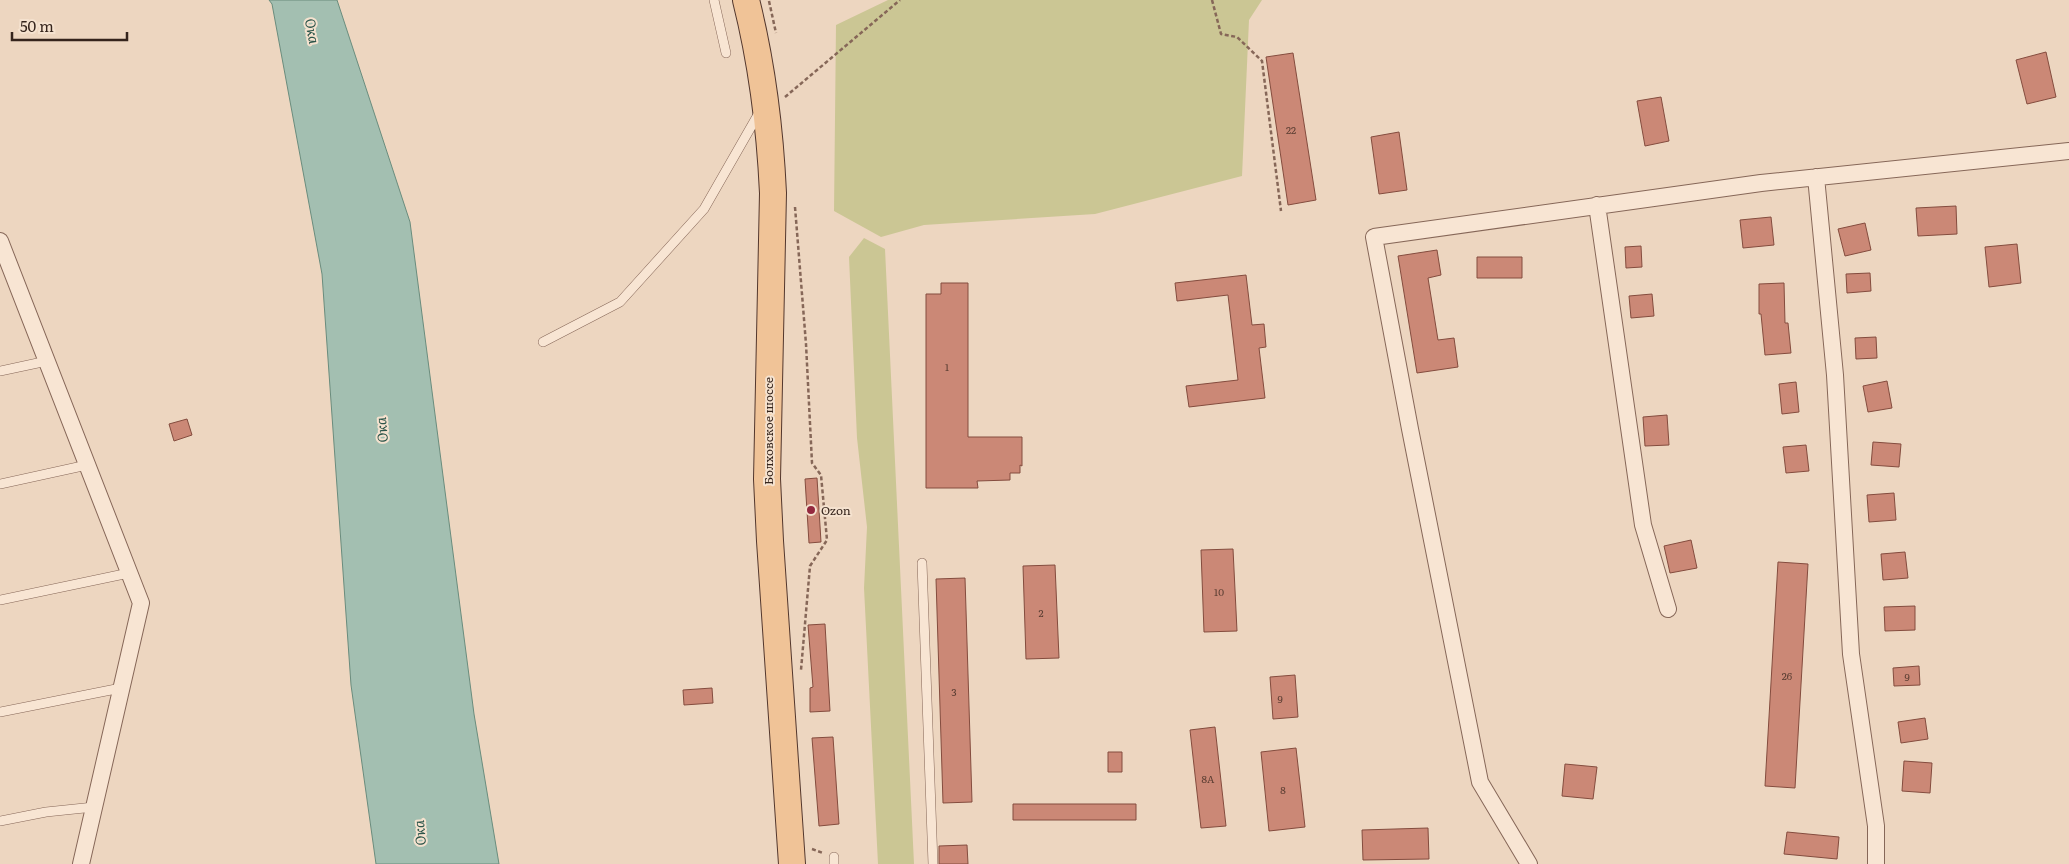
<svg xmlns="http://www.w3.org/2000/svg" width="2069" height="864" font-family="Literata,serif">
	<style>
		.green { fill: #cbc694 }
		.water { fill: #a3bfb1; stroke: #6a8c7d }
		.building { fill: #cb8876; stroke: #844c3e }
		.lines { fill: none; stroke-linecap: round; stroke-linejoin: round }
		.lane-casing { stroke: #866758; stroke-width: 10 }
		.street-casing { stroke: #866758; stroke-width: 18 }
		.primary-casing { stroke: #53372d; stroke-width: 28 }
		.path { stroke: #866758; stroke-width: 2.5; stroke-dasharray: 4 2.5; stroke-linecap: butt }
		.lane { stroke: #f8e5d3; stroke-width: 9 }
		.street { stroke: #f8e5d3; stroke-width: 16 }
		.primary { stroke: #f0c397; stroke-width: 26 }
		.poi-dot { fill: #94293f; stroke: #f5e2cf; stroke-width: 2 }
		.labels { text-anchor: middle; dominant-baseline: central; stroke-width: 4; stroke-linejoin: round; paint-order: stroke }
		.number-label { font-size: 10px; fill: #5a3d32 }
		.street-label { font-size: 12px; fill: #35241c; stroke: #f5e2cf }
		.poi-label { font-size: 12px; fill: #35241c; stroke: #f5e2cf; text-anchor: start }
		.water-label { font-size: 14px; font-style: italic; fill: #2c554a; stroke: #f5e2cf }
	</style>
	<rect width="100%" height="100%" fill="#edd6c0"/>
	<path class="green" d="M888,0H1262L1249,20L1242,176L1095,214L924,225L881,237L834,211L836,25Z
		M864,238L885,249L914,864H878L864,588L867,527L857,438L849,257Z"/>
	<path class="water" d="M269,0H337L410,222L474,714L499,864H376L351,685L322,274L272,4Z"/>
	<path class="building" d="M2046,52L2056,97L2027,104L2016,60Z
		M1293,53L1316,200L1288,205L1266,57Z
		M1661,97L1669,141L1645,146L1637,101Z
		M1399,132L1407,190L1379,194L1371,137Z
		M1956,206L1957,234L1918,236L1916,208Z
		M1771,217L1774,245L1743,248L1740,220Z
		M1865,223L1871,250L1845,256L1838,229Z
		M2017,244L2021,283L1989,287L1985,247Z
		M1641,246L1642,267L1626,268L1625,247Z
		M1437,250L1441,275L1428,278L1438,340L1454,338L1458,367L1417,373L1398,256Z
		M1477,257H1522V278H1477Z
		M1870,273L1871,291L1847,293L1846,274Z
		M1246,275L1252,325L1264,324L1266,347L1259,348L1265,398L1189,407L1186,386L1238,380L1228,295L1177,301L1175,283Z
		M941,283H968V437H1022V466L1020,465V473H1010V480L977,481L978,488H926V294H941Z
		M1784,283L1785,323H1788L1791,353L1765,355L1761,314H1759V284Z
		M1652,294L1654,316L1631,318L1629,296Z
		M1876,337L1877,358L1856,359L1855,338Z
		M1887,381L1892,408L1868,412L1863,386Z
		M1796,382L1799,412L1782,414L1779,384Z
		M1667,415L1669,445L1645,446L1643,417Z
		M187,419L192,435L174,441L169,424Z
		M1873,442L1901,444L1899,467L1871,465Z
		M1806,445L1809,471L1786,473L1783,447Z
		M817,478L821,542L809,543L805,479Z
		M1894,493L1896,520L1869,522L1867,495Z
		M1691,540L1697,568L1670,573L1664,546Z
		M1233,549L1237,631L1204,632L1201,550Z
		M1905,552L1908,578L1883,580L1881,554Z
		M1778,562L1808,564L1795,788L1765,786Z
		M1055,565L1059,658L1026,659L1023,566Z
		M965,578L972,802L943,803L936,579Z
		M1915,606V630L1885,631L1884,607Z
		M825,624L830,711L810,712V688L813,687L808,625Z
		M1919,666L1920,685L1894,686L1893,668Z
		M1295,675L1298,717L1273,719L1270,677Z
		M712,688L713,703L684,705L683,690Z
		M1925,718L1928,739L1901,743L1898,722Z
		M1215,727L1226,826L1201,828L1190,730Z
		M833,737L839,824L819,826L812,738Z
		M1296,748L1305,827L1269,831L1261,752Z
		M1108,752H1122V772H1108Z
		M1904,761L1932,763L1930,793L1902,791Z
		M1565,764L1597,767L1593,799L1562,796Z
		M1013,804H1136V820H1013Z
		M1428,828L1429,859L1363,860L1362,830Z
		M1787,832L1839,837L1837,859L1784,854Z
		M967,845L968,864H939V846Z"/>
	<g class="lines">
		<g class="lane-casing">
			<path id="lane" d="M714,0L726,53
				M543,342L620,302L704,209L759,113
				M0,371L47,361
				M0,484L87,465
				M922,563L933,864
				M0,600L129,573
				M0,712L121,688
				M0,821L46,812L94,807
				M834,857V864"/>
		</g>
		<g class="street-casing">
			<path id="street" d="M1816,177L1835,375L1851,654L1876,826V864
				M1597,205L1643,525L1668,609
				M0,241L141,603L81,864
				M1529,864L1480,782L1410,429L1374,237L1761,183L2069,151"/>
		</g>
		<g class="primary-casing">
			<path id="primary" d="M746,0C762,64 770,128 773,193L767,479L770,541L792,864"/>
		</g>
		<path class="path" d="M1212,0L1221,34L1237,37L1262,61L1281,211
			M769,1L776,33
			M785,97L900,0
			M795,207L806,344L812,463L821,475L827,540L810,566L801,670
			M812,849L823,853"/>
		<use href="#lane" class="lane"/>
		<use href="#street" class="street"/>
		<use href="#primary" class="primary"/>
	</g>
	<circle class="poi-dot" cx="811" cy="510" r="5"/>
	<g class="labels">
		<g class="number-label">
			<text x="1291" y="129">22</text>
			<text x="947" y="366">1</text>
			<text x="1219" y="591">10</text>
			<text x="1041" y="612">2</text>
			<text x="1787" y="675">26</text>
			<text x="1907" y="676">9</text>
			<text x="954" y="691">3</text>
			<text x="1280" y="698">9</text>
			<text x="1208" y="778">8А</text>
			<text x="1283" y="789">8</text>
		</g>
		<g class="street-label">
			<text transform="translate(768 431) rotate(-90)">Болховское шоссе</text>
		</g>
		<g class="poi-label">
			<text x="821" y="510">Ozon</text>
		</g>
		<g class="water-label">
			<text transform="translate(313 31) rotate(79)">Ока</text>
			<text transform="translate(381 430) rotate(-95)">Ока</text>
			<text transform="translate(419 833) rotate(-95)">Ока</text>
		</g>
	</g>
	<path d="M12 32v8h115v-8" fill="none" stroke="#35241c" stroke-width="2.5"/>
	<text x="20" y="32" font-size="15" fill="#35241c" stroke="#f5e2cf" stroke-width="4" paint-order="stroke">50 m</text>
</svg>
